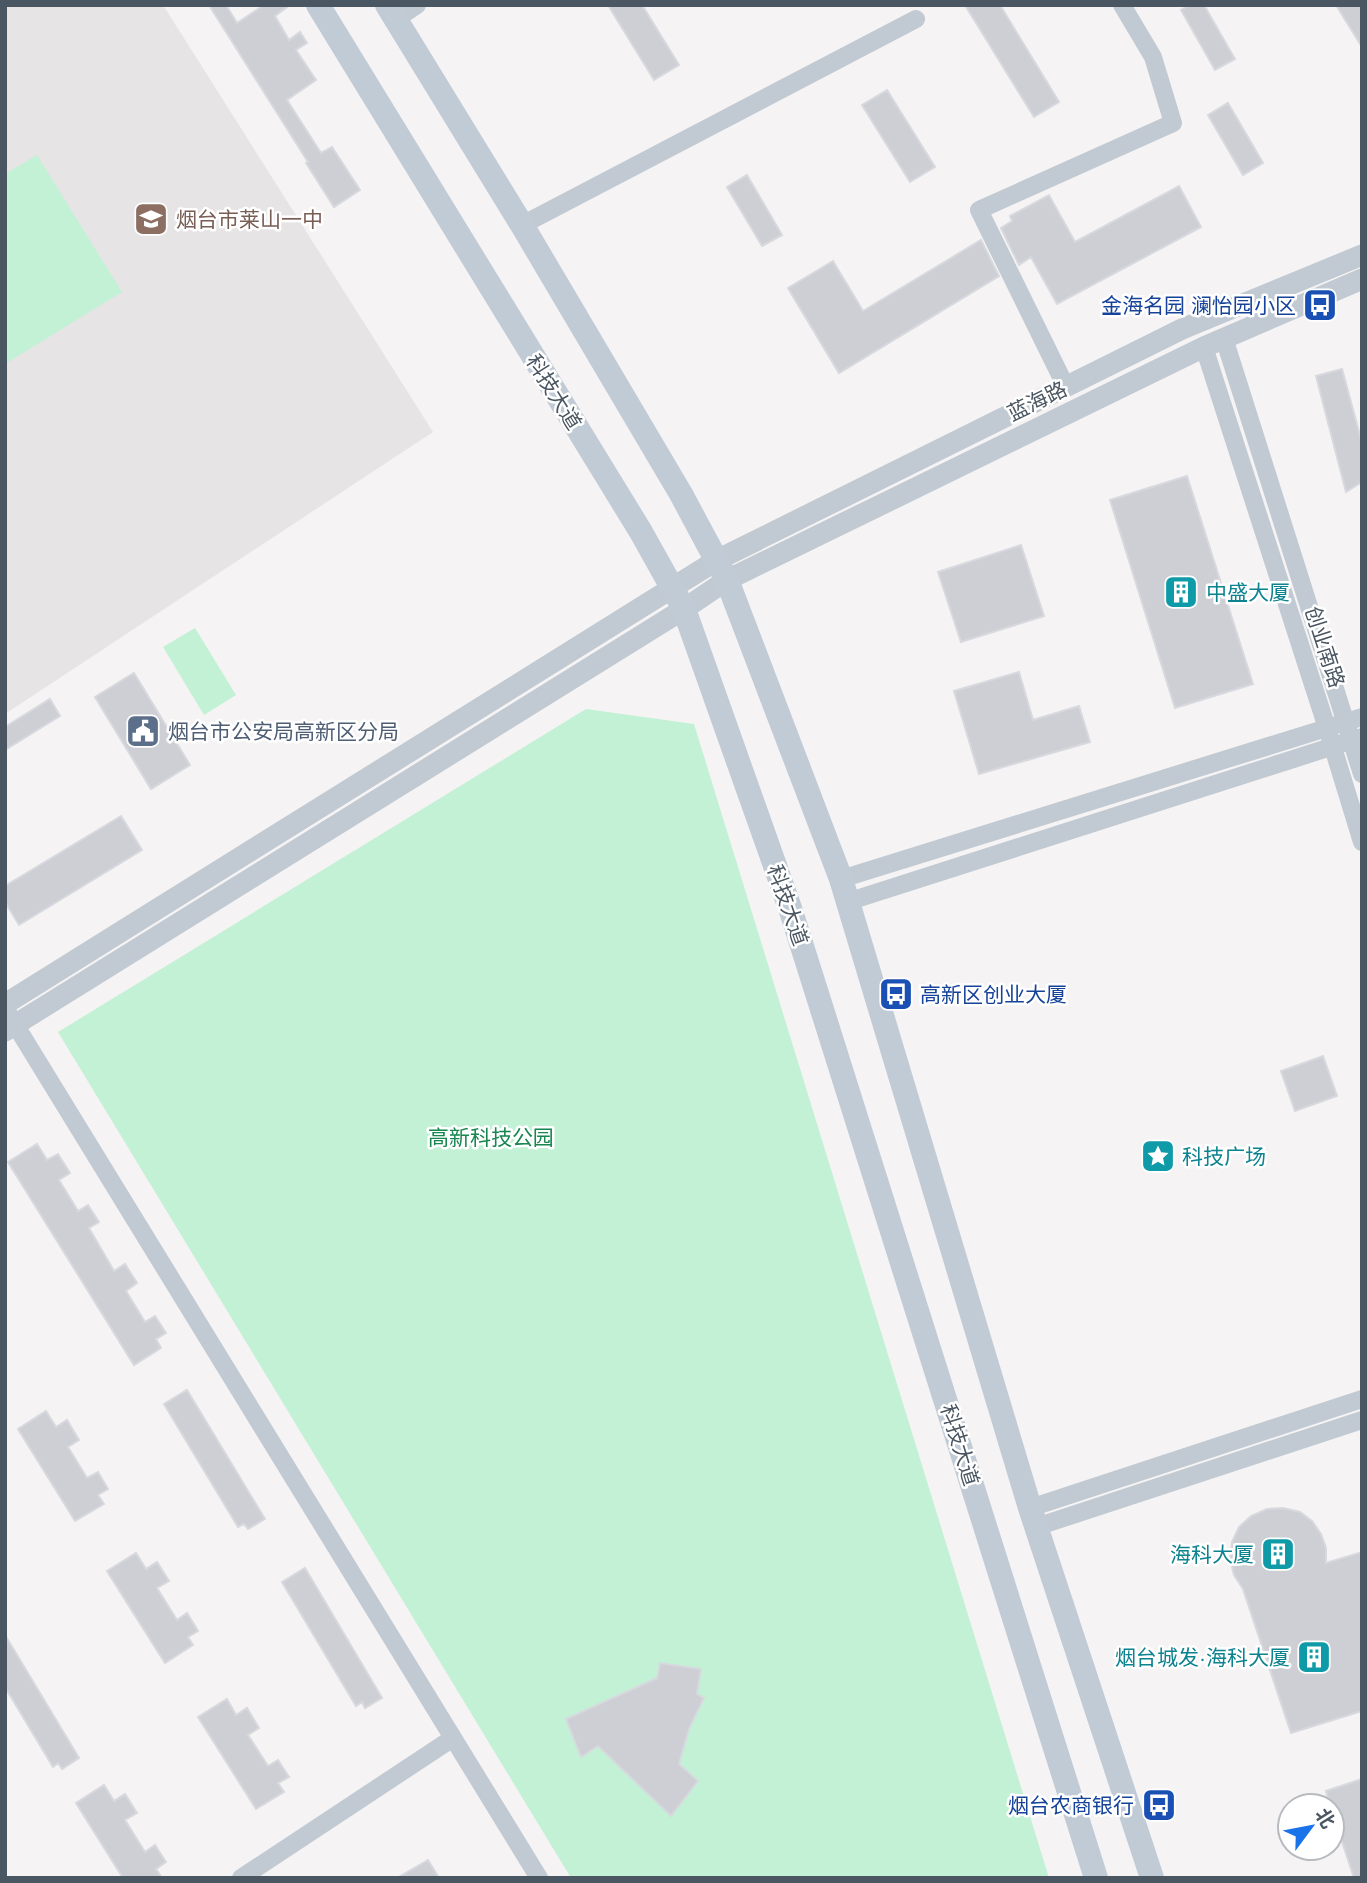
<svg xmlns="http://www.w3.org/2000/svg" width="1367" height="1883" font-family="Helvetica,'Noto Sans SC',sans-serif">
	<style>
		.education { fill: #e6e4e5 }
		.green { fill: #c3f1d5 }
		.building { fill: #cdcfd5; stroke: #d7d9de; stroke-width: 2 }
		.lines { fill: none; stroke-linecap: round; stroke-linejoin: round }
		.minor { stroke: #c1cad2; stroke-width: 18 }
		.tertiary { stroke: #c1cad2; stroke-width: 21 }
		.secondary { stroke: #c1cbd6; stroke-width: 24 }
		.labels { text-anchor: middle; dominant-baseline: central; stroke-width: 5; stroke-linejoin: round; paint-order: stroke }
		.education-label { font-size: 21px; fill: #785e54; stroke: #fff; text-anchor: start }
		.transit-label { font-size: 21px; fill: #164399; stroke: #fff; text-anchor: end }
		.street-label { font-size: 21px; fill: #4a5661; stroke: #fff }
		.culture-label { font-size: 21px; fill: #0d838f; stroke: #fff; text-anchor: start }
		.service-label { font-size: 21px; fill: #4e5e75; stroke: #fff; text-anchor: start }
		.park-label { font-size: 21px; fill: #17864f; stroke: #fff }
	</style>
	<rect width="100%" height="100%" fill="#f5f3f3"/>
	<path class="education" d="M5,5H163L433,432L5,714Z"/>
	<path class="green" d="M37,155L122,292L5,364V174Z
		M195,628L236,695L204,715L163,647Z
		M586,709L694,724L1049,1878H571L58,1032Z"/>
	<path class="building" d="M209,5H226L237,23L264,5H290L275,16L289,40L300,32L307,43L296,50L316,80L287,100L321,153L332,147L360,190L334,207L306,163L308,162Z
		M608,5H642L679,65L654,80Z
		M965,5H1000L1059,102L1034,117Z
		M1190,5H1204L1235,59L1215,70L1181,10Z
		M1336,5H1362V47Z
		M887,90L935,167L910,182L862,105Z
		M1228,103L1263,163L1243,175L1208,115Z
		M747,175L782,235L762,246L727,187Z
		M1179,186L1201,227L1057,304L1031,257L1019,265L1001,228L1012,221L1010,216L1049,195L1075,242Z
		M981,240L999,276L839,373L788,288L833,261L863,311Z
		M1342,369L1362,443V482L1346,492L1316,376Z
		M1187,476L1253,684L1175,708L1110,500Z
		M1021,545L1044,616L961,642L938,572Z
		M1019,672L1033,720L1079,706L1090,742L979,774L954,691Z
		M134,673L190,765L151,789L95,697Z
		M50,699L60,716L5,750V727Z
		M121,816L142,850L19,925L5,902V886Z
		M1323,1056L1337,1096L1295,1111L1281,1071Z
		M37,1144L47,1160L58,1154L70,1173L59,1180L78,1211L88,1205L99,1222L89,1228L114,1271L125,1264L137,1283L126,1291L145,1322L155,1316L166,1333L156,1339L161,1348L134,1365L8,1162Z
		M187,1390L265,1519L248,1529L244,1524L238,1527L164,1404Z
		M46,1411L56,1427L67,1420L79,1440L68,1447L87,1478L98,1472L108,1489L98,1495L104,1504L75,1521L18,1429Z
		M1283,1508L1300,1512L1312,1521L1321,1534L1326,1548V1563L1362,1552V1711L1291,1733L1243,1589L1234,1575L1230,1559L1232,1542L1239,1527L1251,1516L1267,1509Z
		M136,1553L146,1569L157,1562L169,1581L157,1588L177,1620L187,1613L198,1631L188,1637L193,1645L165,1663L107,1571Z
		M305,1568L382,1698L365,1708L362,1702L356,1706L282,1582Z
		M5,1635L79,1758L62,1769L58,1763L53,1767L5,1687Z
		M660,1663L701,1669L697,1694L704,1698L689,1729L679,1764L698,1781L671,1816L598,1746L581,1757L566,1719L657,1678Z
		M227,1699L236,1715L247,1708L259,1728L248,1735L268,1766L278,1760L289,1777L278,1783L284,1792L256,1809L198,1717Z
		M1362,1779V1878H1354L1332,1811V1806H1330L1326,1791Z
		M104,1785L114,1801L125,1794L137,1813L125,1820L145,1852L155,1845L166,1862L156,1869L162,1878H123L76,1803Z
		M428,1860L439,1878H397Z"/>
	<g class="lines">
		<path class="minor" d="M396,19L417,5
			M522,225L916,19
			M1224,338L1362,774
			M1204,347L1327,728L1362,842
			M1066,387L979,210L1173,123L1153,57L1122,5
			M841,879L1362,717
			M847,902L1362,737
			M5,1008L539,1878
			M1030,1508L1362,1399
			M1036,1527L1362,1420
			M241,1878L453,1738"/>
		<path class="tertiary" d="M5,1004L717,560L1182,329L1362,255
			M5,1031L684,609L727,580L1204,347L1362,279"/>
		<path class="secondary" d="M318,5L641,532L684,609L790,908L1096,1878
			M387,5L522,225L681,494L727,580L841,879L1030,1508L1152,1878"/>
	</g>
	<defs>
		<g id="school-square" transform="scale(1.75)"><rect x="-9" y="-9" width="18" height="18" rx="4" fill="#8d6e63" stroke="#fff"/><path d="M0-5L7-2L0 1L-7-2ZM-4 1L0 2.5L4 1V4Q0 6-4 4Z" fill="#fff"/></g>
		<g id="bus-square" transform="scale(1.75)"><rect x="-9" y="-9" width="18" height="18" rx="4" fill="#1a4fb4" stroke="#fff"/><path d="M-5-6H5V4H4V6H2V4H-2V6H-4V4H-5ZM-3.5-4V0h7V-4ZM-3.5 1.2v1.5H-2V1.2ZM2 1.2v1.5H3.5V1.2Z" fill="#fff"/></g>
		<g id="building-square" transform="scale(1.75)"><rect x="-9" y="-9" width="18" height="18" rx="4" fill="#0f9aa8" stroke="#fff"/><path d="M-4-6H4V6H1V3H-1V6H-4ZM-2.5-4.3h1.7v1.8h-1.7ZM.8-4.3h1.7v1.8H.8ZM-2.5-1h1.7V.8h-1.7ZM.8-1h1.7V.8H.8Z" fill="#fff"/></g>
		<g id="civic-square" transform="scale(1.75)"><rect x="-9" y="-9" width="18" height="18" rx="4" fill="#5c6f8a" stroke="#fff"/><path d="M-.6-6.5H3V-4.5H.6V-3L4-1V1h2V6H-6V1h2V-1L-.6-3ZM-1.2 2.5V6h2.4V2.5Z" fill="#fff"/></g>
		<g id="sight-square" transform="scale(1.75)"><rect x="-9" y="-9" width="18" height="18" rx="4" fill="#0f9aa8" stroke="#fff"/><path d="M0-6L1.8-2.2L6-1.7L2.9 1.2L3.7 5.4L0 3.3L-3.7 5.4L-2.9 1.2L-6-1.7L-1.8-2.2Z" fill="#fff"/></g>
	</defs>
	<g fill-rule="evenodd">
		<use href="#school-square" x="151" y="219"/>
		<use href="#bus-square" x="1320" y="305"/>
		<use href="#building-square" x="1181" y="592"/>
		<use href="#civic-square" x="143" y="731"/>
		<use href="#bus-square" x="896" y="994"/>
		<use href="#sight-square" x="1158" y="1156"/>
		<use href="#building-square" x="1278" y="1554"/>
		<use href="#building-square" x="1314" y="1657"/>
		<use href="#bus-square" x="1159" y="1805"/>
	</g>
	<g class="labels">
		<g class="education-label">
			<text x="176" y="219">烟台市莱山一中</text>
		</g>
		<g class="transit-label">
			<text x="1296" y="305">金海名园 澜怡园小区</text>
			<text x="920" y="994" text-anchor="start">高新区创业大厦</text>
			<text x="1134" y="1805">烟台农商银行</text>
		</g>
		<g class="street-label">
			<text transform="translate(554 392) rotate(58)">科技大道</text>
			<text transform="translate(1037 401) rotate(-26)">蓝海路</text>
			<text transform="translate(1325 647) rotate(72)">创业南路</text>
			<text transform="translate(788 905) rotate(71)">科技大道</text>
			<text transform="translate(960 1445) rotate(73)">科技大道</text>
		</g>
		<g class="culture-label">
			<text x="1206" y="592">中盛大厦</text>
			<text x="1182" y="1156">科技广场</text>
			<text x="1254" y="1554" text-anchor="end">海科大厦</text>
			<text x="1290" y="1657" text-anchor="end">烟台城发·海科大厦</text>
		</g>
		<g class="service-label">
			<text x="168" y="731">烟台市公安局高新区分局</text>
		</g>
		<g class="park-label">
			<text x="491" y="1137">高新科技公园</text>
		</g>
	</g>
	<rect width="1367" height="1883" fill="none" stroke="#4a5661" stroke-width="14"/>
	<g transform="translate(1311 1827) rotate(58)"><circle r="33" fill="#ffffff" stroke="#b7bbc0" stroke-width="2"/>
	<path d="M0-5L12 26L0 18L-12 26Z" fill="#1a73e8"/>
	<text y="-10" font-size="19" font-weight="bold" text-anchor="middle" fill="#4a5661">北</text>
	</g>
</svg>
